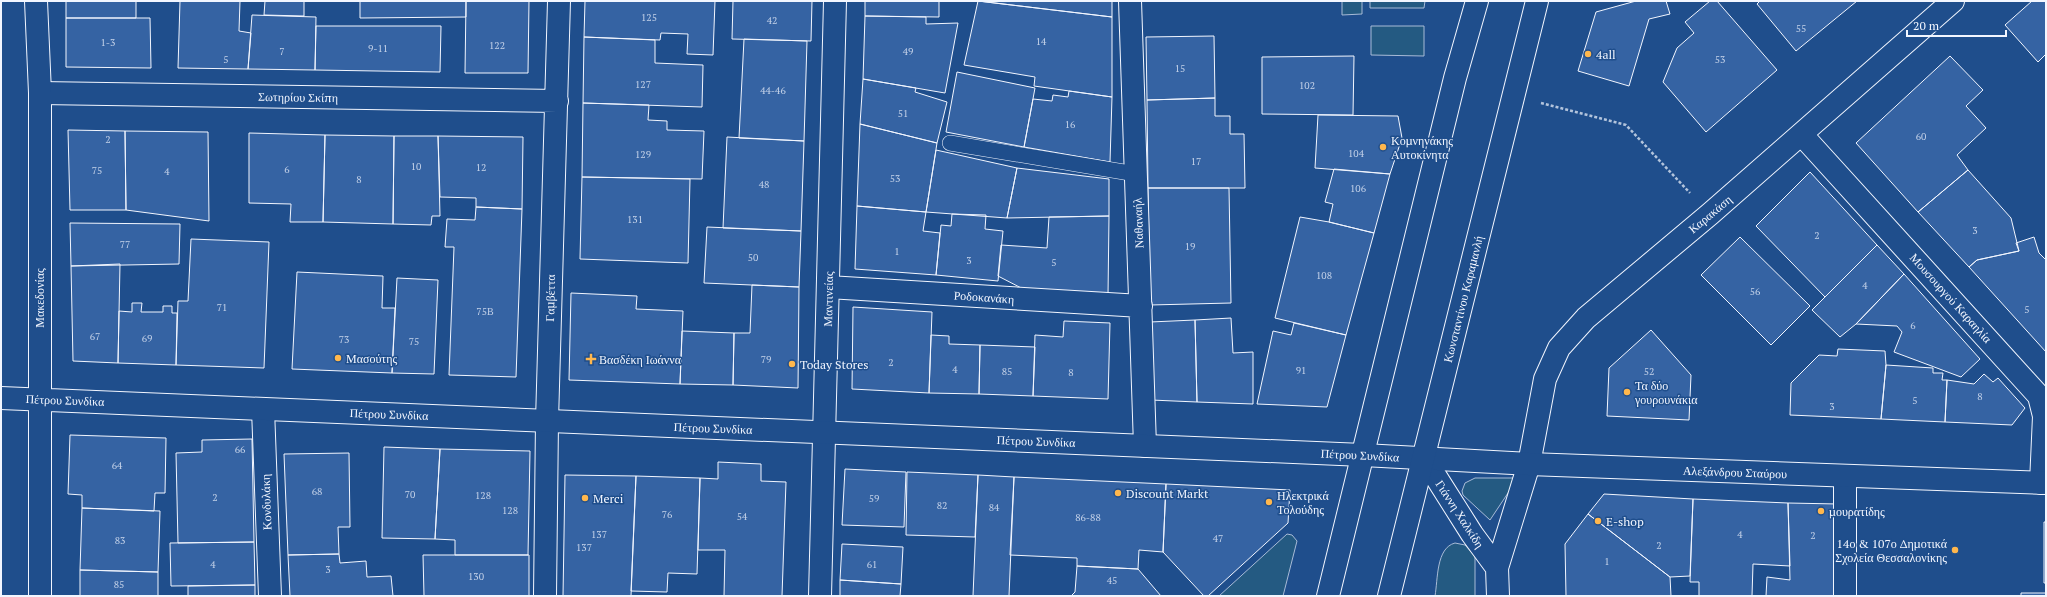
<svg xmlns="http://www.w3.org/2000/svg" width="2047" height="597" font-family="'PT Serif',serif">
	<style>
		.green { fill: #245a82; stroke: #a8bbd7 }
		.building { fill: #3563a3; stroke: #f2f6ff }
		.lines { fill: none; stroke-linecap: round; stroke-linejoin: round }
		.service-casing { stroke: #f2f6ff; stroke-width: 16 }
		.minor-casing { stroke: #f2f6ff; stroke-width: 24 }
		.tertiary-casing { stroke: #f2f6ff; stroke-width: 24 }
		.primary-casing { stroke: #f2f6ff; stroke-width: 24 }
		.path { stroke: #b3c4dc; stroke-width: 2.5; stroke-dasharray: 3 2; stroke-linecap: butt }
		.service { stroke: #1f4e8c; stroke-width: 15 }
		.minor { stroke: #1f4e8c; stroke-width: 22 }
		.tertiary { stroke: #1f4e8c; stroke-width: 22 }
		.primary { stroke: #1f4e8c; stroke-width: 22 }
		.poi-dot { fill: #ffb74d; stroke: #1f4e8c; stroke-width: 1.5 }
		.labels { text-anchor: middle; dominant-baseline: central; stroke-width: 3; stroke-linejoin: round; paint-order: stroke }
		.number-label { font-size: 10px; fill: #c3d1e8 }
		.poi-label { font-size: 12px; fill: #f2f6ff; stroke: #1f4e8c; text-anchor: start }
		.street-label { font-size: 12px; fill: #f2f6ff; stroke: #1f4e8c }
	</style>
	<rect width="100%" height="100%" fill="#1f4e8c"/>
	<path class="green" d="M1342,1H1362V14L1342,15Z
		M1370,1H1425L1424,8H1370Z
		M1371,26H1424V56L1371,55Z
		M1475,478H1518L1490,520L1463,495L1462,491L1465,483Z
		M1287,534L1292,535L1297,541L1283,596H1219Z
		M1455,543L1465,545L1475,556V596H1435C1438,579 1436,548 1455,543Z"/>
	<path class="building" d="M66,1H136V18H66Z
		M180,1H240L239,31L251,33L248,69L178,68Z
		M265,1H304V16L264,15Z
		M360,1H466V17L360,18Z
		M466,1H529L528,73H465Z
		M585,1H715L713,55L687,54L688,34L661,33L660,40L584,37Z
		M733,1H812L811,41L732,39Z
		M865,1H939V17L865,16Z
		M978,1H1112V17Z
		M978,1L1112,17V97L1034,86L1035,77L964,65Z
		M1636,1H1666L1670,14L1649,19L1629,86L1578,71L1596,12Z
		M1710,1H1717L1777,70L1706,132L1663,82L1677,48L1694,33L1685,22Z
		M1760,1H1857L1796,51L1757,4Z
		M2032,1H2046V54L2038,62L2005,25Z
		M252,15L316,17L315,70L248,69Z
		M865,16L926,17V24L958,23L945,93L863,79Z
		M66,18H150L151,68L66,67Z
		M316,26H441L440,72L315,70Z
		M1214,36L1215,98L1147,100L1146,37Z
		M584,37L655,40V63L703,65L702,107L583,103Z
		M744,39L807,41L804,141L739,138Z
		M1354,56L1353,115L1262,114V57Z
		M1950,56L1983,90L1966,106L1986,128L1957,155L1968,170L1918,212L1856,143Z
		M957,72L1035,88L1024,147L946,132Z
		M863,79L916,88L915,92L947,102L937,143L860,124Z
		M1069,91L1112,97L1110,162L1024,147L1033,99L1052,101L1053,95L1068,97Z
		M1215,98V116H1230V134H1244L1245,188H1148L1147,100Z
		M583,103L649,105L648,120L667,121V130L704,131L702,179L582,177Z
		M1318,115L1398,116L1402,138L1390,174L1315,168Z
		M860,124L937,143L926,212L857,206Z
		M68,130L125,131L126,210H70Z
		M125,131L208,132L209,221L126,210Z
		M249,133L325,135L323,222H290L291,204L249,203Z
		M325,135L394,136L393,224L323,222Z
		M394,136H438L440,216H432L431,225L393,224Z
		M438,136L523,137L522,209L476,207V198L440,197Z
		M727,137L804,141L801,231L723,228Z
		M936,150L1017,168L1007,218L926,212Z
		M1017,168L1109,179V216L1007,218Z
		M1334,169L1390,174L1374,233L1329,222L1333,204L1325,202Z
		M1968,170L2011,218L2019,251L1977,260L1969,267L1918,212Z
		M1810,172L1877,245L1825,297L1756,226Z
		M582,177L690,179L688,263L580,259Z
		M1148,188H1229L1231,303L1150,305Z
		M857,206L926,212L923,231L940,233L936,275L855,269Z
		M476,207L522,209L516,377L449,375L454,247H445L447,219L475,220Z
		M952,214L986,215L985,229L1003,231L998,281L936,275L941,225L951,226Z
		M1109,216L1108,296L1027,291L998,276L1001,245L1047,248L1049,217Z
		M1300,217L1329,222L1374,233L1346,335L1275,318Z
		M70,223L180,224L179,264L71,266Z
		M707,227L801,231L799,287L704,283Z
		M1740,237L1810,306L1771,345L1701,275Z
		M2034,237L2039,253L2046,260V352L1969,267L1977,260L2019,251L2016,243Z
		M191,239L269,242L264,368L176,365L178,301H188Z
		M1877,245L1904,274L1856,324L1840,337L1812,310Z
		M120,264L118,363L73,361L71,266Z
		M297,272L383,276L382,308H395L392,373L292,369Z
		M1904,274L1980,359L1961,377L1894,352L1902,332L1897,326L1856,324Z
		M397,278L438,280L434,374L392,373Z
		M752,285L799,287L798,388L733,385L734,333H750Z
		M571,293L637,296L636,309L683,311L680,384L569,380Z
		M132,303H142L141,312H163V306H172V313H177L176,365L118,363L119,311L132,312Z
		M853,307L932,312L929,393L852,389Z
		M1231,318L1233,353L1253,352V404L1197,402L1195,320Z
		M1195,320L1197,402L1151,400L1150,322Z
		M1064,321L1110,323L1108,399L1033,396L1035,335L1063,337Z
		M1294,323L1346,335L1327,407L1257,404L1273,331L1291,335Z
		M1651,330L1691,375L1689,420L1607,416L1609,368Z
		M682,331L734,333L733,385L680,384Z
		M931,335L949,336V344L980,345L979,394L929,393Z
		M980,345L1035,347L1033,396L979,394Z
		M1838,349L1885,351L1886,365L1881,419L1790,415L1791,383L1819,355L1837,356Z
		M1886,365L1933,368V373H1943L1942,380H1947L1945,422L1881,419Z
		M1984,374L1993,382L1998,378L2025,408L2012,425L1945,422L1947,380L1974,384Z
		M70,435L166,438L165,493H155L154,511L82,508V495L68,494Z
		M252,439L254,542L178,543L176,453L202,452V440Z
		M384,447L440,449L435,539L382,538Z
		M440,449L530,451L528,555H455V540L435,539Z
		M349,453L350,527H338L339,554L288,555L284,454Z
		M718,462L761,464V481L786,482L782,596H724L725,550H698L700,478L718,479Z
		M845,469L906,472L904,527L842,525Z
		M907,472L978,475L975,537L906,535Z
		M565,475L636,476L631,596H563Z
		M978,475L1014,477L1009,596H973Z
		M636,476L700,478L697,574L668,573L667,592L631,591Z
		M1014,477L1166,484L1163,552L1139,550L1138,569L1077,566V558L1010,555Z
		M1166,484L1290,490L1288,523L1208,596H1204L1163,552Z
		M1604,494L1693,499L1690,576L1670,577L1588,514Z
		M1693,499L1788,503L1790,566L1753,564L1752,596H1699V582H1690Z
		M1788,503L1838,504V596H1766L1767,577L1790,580Z
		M82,508L160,511L158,572L80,570Z
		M1588,514L1670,577L1671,596H1566L1565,544Z
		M2044,522H2046V583H2044Z
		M254,542L255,585L171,586L170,543Z
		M842,544L903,547L901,584L840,580Z
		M339,554L340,563L366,561L367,577L391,576L393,596H290L288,555Z
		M423,555H529V596H424Z
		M1077,566L1138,569L1161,596H1071L1075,592Z
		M80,570L158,572V596H80Z
		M840,580L901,584L900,596H840Z
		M255,585V596H188V586Z
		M2021,593H2046V596H2021Z"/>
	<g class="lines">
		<g class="service-casing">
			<path id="service" d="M950,143L1136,174"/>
		</g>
		<g class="minor-casing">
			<path id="minor" d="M1130,1L1145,446
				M40,93L557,101
				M1802,135L2039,396L2044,416L2041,483
				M828,287L1141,306
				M263,409L270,596
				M1424,458L1472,534L1497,568
				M1845,476V596
				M545,596L547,421L559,1
				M820,596L835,1
				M1498,596L1497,568L1529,464L1545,379L1559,348L1586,318L1710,214L1953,1"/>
		</g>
		<g class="tertiary-casing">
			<path id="tertiary" d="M36,1L40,93V596
				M1,398L1363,455L1529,464L2046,483"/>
		</g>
		<g class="primary-casing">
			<path id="primary" d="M1328,596L1455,78L1477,1
				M1389,596L1537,1"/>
		</g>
		<path class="path" d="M1541,103L1626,125L1690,193"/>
		<use href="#service" class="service"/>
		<use href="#minor" class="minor"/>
		<use href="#tertiary" class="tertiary"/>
		<use href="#primary" class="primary"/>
	</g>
	<g class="poi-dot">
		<circle cx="1588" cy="54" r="4"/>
		<circle cx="1383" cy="147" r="4"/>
		<circle cx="338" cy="358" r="4"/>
		<path d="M589 353h4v4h4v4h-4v4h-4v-4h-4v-4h4z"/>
		<circle cx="792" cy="364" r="4"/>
		<circle cx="1627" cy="392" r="4"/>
		<circle cx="1118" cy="493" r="4"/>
		<circle cx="585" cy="498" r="4"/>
		<circle cx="1269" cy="502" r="4"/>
		<circle cx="1821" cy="511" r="4"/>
		<circle cx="1598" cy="521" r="4"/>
		<circle cx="1955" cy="550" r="4"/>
	</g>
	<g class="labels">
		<g class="number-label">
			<text x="649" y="17">125</text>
			<text x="772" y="20">42</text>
			<text x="1801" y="28">55</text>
			<text x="1041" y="41">14</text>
			<text x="108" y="42">1-3</text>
			<text x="497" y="45">122</text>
			<text x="378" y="48">9-11</text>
			<text x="282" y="51">7</text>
			<text x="908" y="51">49</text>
			<text x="226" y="59">5</text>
			<text x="1720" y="59">53</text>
			<text x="1180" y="68">15</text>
			<text x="643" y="84">127</text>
			<text x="1307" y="85">102</text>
			<text x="773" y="90">44-46</text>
			<text x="903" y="113">51</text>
			<text x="1070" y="124">16</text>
			<text x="1921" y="136">60</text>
			<text x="108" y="139">2</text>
			<text x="1356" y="153">104</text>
			<text x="643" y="154">129</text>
			<text x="1196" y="161">17</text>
			<text x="416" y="166">10</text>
			<text x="481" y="167">12</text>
			<text x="287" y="169">6</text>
			<text x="97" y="170">75</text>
			<text x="167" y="171">4</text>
			<text x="895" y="178">53</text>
			<text x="359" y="179">8</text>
			<text x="764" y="184">48</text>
			<text x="1358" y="188">106</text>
			<text x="635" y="219">131</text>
			<text x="1975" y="230">3</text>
			<text x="1817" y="235">2</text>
			<text x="125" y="244">77</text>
			<text x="1190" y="246">19</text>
			<text x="897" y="251">1</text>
			<text x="753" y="257">50</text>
			<text x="969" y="260">3</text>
			<text x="1054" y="262">5</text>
			<text x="1324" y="275">108</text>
			<text x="1865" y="285">4</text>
			<text x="1755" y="291">56</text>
			<text x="222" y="307">71</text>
			<text x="2027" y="309">5</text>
			<text x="485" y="311">75Β</text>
			<text x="1913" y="325">6</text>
			<text x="95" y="336">67</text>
			<text x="147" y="338">69</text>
			<text x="344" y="339">73</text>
			<text x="414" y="341">75</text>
			<text x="766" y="359">79</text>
			<text x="891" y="362">2</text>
			<text x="955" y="369">4</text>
			<text x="1301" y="370">91</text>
			<text x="1007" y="371">85</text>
			<text x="1649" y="371">52</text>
			<text x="1071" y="372">8</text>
			<text x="1980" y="396">8</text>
			<text x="1915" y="400">5</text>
			<text x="1832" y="406">3</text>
			<text x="240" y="449">66</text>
			<text x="117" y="465">64</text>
			<text x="317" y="491">68</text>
			<text x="410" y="494">70</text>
			<text x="483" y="495">128</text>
			<text x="215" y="497">2</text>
			<text x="874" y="498">59</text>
			<text x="942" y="505">82</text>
			<text x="994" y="507">84</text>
			<text x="510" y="510">128</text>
			<text x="667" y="514">76</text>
			<text x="742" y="516">54</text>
			<text x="1088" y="517">86-88</text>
			<text x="599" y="534">137</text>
			<text x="1740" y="534">4</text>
			<text x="1813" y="535">2</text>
			<text x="1218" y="538">47</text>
			<text x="120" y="540">83</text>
			<text x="1659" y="545">2</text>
			<text x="584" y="547">137</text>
			<text x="1607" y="561">1</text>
			<text x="213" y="564">4</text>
			<text x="872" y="564">61</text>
			<text x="328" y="569">3</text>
			<text x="476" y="576">130</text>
			<text x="1112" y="580">45</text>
			<text x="119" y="584">85</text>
		</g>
		<g class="poi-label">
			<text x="1596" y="54">4all</text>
			<text x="1391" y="140">Κομνηνάκης<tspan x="1391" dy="14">Αυτοκίνητα</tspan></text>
			<text x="346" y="358">Μασούτης</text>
			<text x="599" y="359">Βασδέκη Ιωάννα</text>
			<text x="800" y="364">Today Stores</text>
			<text x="1635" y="385">Τα δύο<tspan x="1635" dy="14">γουρουνάκια</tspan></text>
			<text x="1126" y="493">Discount Markt</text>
			<text x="1277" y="495">Ηλεκτρικά<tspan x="1277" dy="14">Τολούδης</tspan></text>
			<text x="593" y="498">Merci</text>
			<text x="1829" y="511">μουρατίδης</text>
			<text x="1606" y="521">E-shop</text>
			<text x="1947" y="543" text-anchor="end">14ο &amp; 107ο Δημοτικά<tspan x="1947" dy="14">Σχολεία Θεσσαλονίκης</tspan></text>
		</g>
		<g class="street-label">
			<text transform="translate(298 97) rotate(1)">Σωτηρίου Σκίπη</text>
			<text transform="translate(1710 214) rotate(-40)">Καρακάση</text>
			<text transform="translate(1138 223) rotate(-92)">Ναθαναήλ</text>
			<text transform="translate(984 297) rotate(4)">Ροδοκανάκη</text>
			<text transform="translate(39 298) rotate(-90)">Μακεδονίας</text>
			<text transform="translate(550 298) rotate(-89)">Γαμβέττα</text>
			<text transform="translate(1951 298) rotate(48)">Μουσουργού Καραηλία</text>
			<text transform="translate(828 299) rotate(-89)">Μαντινείας</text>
			<text transform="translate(1463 299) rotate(-76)">Κωνσταντίνου Καραμανλή</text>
			<text transform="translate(65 400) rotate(2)">Πέτρου Συνδίκα</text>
			<text transform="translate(389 414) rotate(2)">Πέτρου Συνδίκα</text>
			<text transform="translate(713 428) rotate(2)">Πέτρου Συνδίκα</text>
			<text transform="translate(1036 441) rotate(2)">Πέτρου Συνδίκα</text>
			<text transform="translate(1360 455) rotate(3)">Πέτρου Συνδίκα</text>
			<text transform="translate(1735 472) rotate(2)">Αλεξάνδρου Σταύρου</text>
			<text transform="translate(266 502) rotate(-92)">Κονδυλάκη</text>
			<text transform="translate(1460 514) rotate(57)">Γιάννη Χαλκίδη</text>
		</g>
	</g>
	<rect width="2047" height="597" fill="none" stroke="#f2f6ff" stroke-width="4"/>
	<path d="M1907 30v6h99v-6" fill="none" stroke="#f2f6ff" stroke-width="2"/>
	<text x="1913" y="30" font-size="12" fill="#f2f6ff" stroke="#1f4e8c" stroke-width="3" paint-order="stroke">20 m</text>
</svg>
